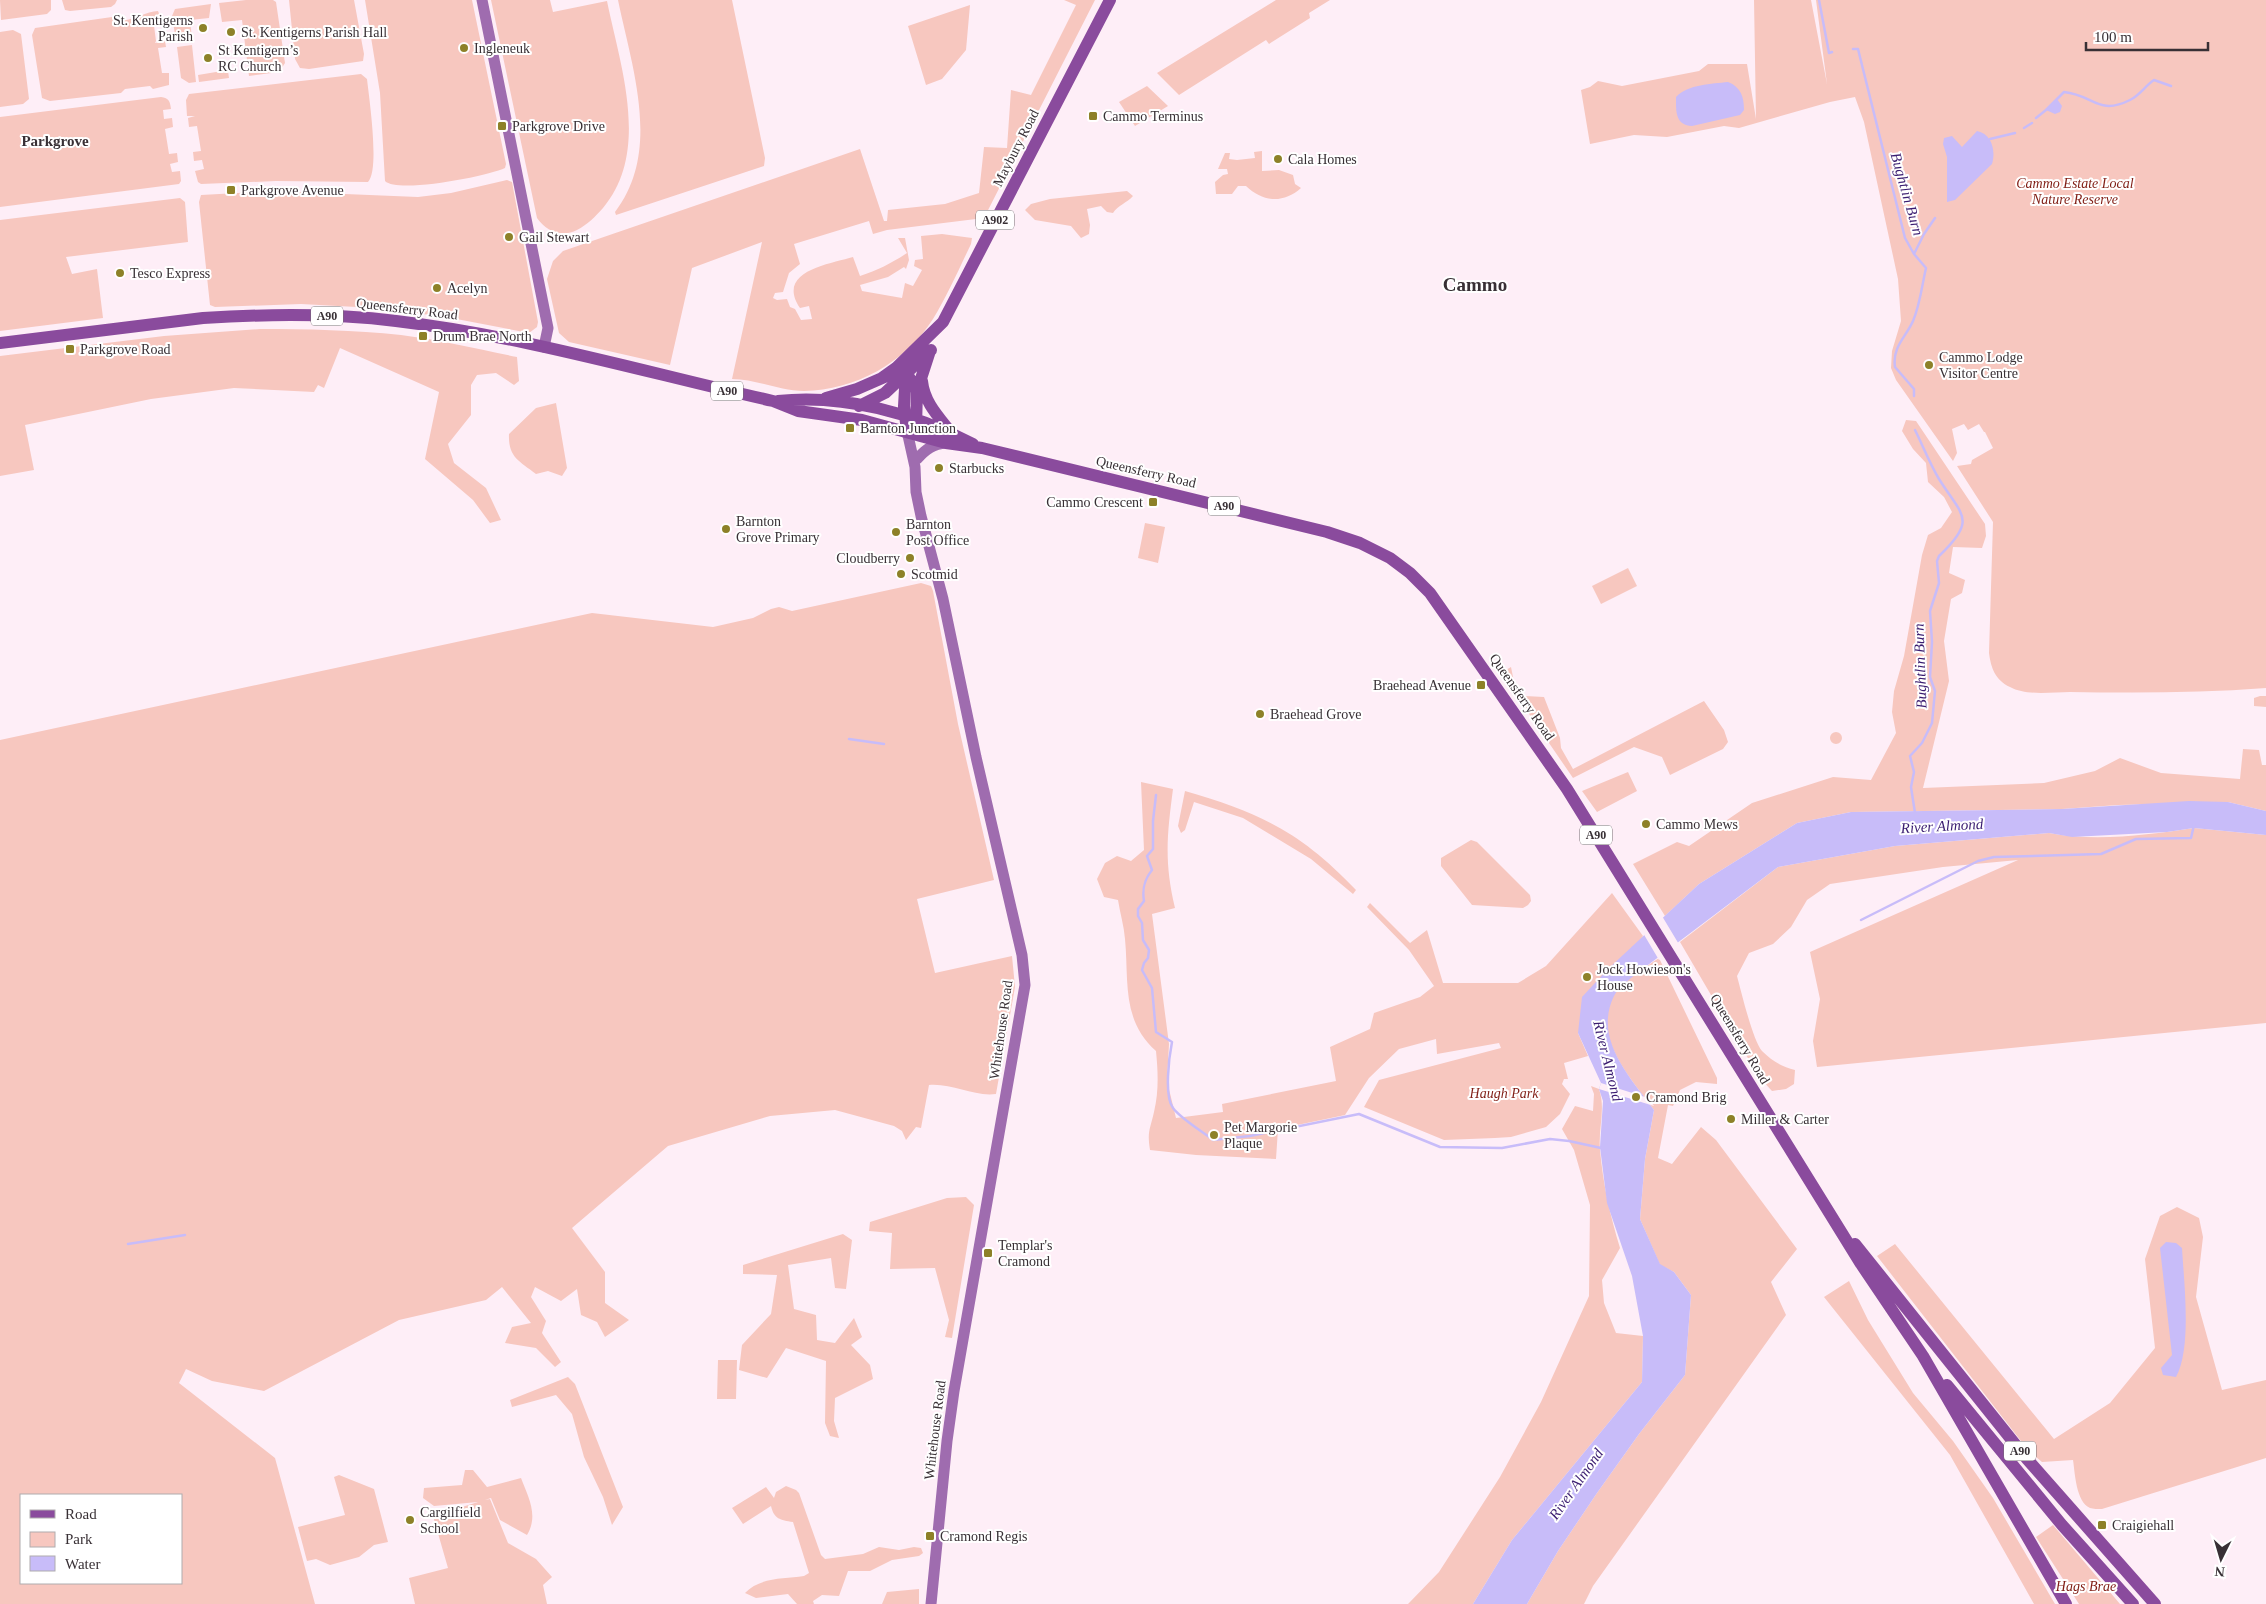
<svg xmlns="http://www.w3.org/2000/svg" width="2266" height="1604" font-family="Georgia,serif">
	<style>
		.green { fill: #f7c7bf; fill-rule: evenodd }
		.water { fill: #c8bcf9 }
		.pier { fill: #feeef7 }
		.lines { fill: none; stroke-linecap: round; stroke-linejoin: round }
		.stream { stroke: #c8bcf9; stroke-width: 2.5 }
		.secondary { stroke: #9f6caf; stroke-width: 11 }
		.primary { stroke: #8a4b9d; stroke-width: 12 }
		.poi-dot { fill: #8d8128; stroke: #fff; stroke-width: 2 }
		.labels { text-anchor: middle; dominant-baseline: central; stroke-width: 4; stroke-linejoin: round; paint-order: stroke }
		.shield { fill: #fff; stroke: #746e72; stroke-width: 1 }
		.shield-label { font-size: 12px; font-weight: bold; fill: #383035 }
		.poi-label { font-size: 14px; fill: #383035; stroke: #fff; text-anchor: start }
		.street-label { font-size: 14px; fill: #383035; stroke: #fff }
		.park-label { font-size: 14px; font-style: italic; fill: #801d14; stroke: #fff }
		.neighbourhood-label { font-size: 15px; font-weight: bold; fill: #383035; stroke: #fff }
		.water-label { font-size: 15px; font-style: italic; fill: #3a1c70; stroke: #fff }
		.district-label { font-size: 19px; font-weight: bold; fill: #383035; stroke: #fff }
	</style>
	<rect width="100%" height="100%" fill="#feeef7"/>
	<path class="green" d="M0,0H51V10L47,14L1,20Z
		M62,0H117L115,4L111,7L70,11L65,10Z
		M246,0H273L276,2L285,63L279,72L249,76L242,20L222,22L219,3Z
		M289,0H354L364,54L363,61L309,69L300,68L295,59Z
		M365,0H472L506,164L505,168C488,176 398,194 385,181L380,93Z
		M491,0H550L553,12L607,1C620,65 651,151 603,208C596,216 587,225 577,230C562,238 546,231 537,218Z
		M618,0H732L765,158L764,166L616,215L615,212C662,151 632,68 618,0Z
		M1064,0H1095L984,218L887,230L873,234L869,221L794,244L800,264L789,273L783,292L775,293L773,298L777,300L787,299L790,307L795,309L801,320L812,319L809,306L800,308C775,271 830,264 853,257L860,276C878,270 892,263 907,253L898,238H905L909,260L906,269L904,267L888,277L860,285L862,291L902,298L905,283L913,286L922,270L914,266L915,260L923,259L921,236L942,234L972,238L971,244C959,269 947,296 933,319C905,363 855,390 804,391C779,391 756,379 732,379L762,242L692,268L670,365L569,342L559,333L547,279L553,261L563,251L860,149L884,221H887L888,210L945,204L979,193L984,147L1007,148L1011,90L1031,95L1076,5Z
		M1276,0H1330L1309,13L1310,18L1269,44L1266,40L1179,95L1157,73Z
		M1754,0H1811L1827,84L1816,0H2266V688C2201,693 2136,693 2070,692C2052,692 2026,696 2010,687C1995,680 1991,668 1989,653L1993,522L1957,466L1971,464L1972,460L1993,448L1985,432H1984L1979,424L1968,430L1964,424L1952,429L1957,453L1953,461L1896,380L1891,368L1892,351L1901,321L1898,279L1864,122L1855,97L1830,102L1739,128L1724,126L1667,137L1634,135L1590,144L1581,90L1590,87L1598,81L1622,86L1699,71L1708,64H1747L1756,119Z
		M211,4L209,18L190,20L192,39L176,41L172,16L175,9Z
		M970,5L966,50L942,79L926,85L908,26Z
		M158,11L160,16L153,18L156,41L155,43L165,41L166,47L158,48L162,73H169V85L153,89L150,86L125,89L121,93L50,101L42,98L32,35L35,28L112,17C126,27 143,11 158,11Z
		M13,30L21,34L29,99L23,104L0,107V32Z
		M192,45L196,82L189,83L181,78L177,47Z
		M227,64L229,78L199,82L198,75L222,71L221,65Z
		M361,74L367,79C369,97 380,170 368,182L276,181L201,184L198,182L195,171L204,169L202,160L194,161L193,152L201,151L197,126L189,127L188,118L195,116H187L186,100L189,94Z
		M1147,86L1168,106L1135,126L1119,102Z
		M161,97C169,98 170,101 171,109L163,110L164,119L172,118L173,127L165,129L169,154L177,153L178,162L170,164L172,172L180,171L181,181L179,184L0,207V117Z
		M1262,151V171L1279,170L1293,175L1295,184L1301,188C1283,204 1263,202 1246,186H1238L1232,194H1216L1215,182L1223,175L1228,174L1227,169H1218L1225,153H1230L1229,159L1237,160L1255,158L1254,152Z
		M507,180L512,182L538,322L537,327L529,333L446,317L375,308L301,304L215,307L210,305L199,202L201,195L272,191L418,197L451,193Z
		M1127,191L1133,196C1127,203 1118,205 1113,213L1107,212L1101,206L1087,209L1090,225L1089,234L1081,238L1071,226L1035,220L1025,210L1031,204L1050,199Z
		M180,198L185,202L188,242L66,257L72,274L97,269L103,318L0,331V220Z
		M260,329C307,329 354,330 401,335C440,340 478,349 517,357L519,381L514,385L496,373L477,375L471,385V415L448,444L454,463L486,488L501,520L490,523L473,500L425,459L439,392L340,348L324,388L318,385L314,392L234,388L151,399L25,425L34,470L0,476V356L164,336Z
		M556,403L567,468L562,476L548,471L536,474C519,461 508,457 509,434L536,408Z
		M1906,420L1916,421L1985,524L1986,536L1982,548L1953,547L1949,573L1965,580L1962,593L1951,599L1944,641L1949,681L1923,788L2044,783L2095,771L2120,758L2161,773L2240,779L2243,749L2259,750L2262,765H2266V811L2228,802L2118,805L2062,809L1851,812L1797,823L1699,884L1665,916L1633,864L1677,842L1689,846L1752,803L1833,777L1871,780L1896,733L1892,712L1894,691L1904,656L1922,555L1928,535L1941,528L1952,512L1944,497L1928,482L1926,463L1913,449L1902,431Z
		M1145,523L1165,527L1158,563L1138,558Z
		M1628,568L1637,586L1601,604L1592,586Z
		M921,583L931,586L933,591L958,724L994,880L917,899L935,973L1012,956L1015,987L996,1094C974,1097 952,1083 929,1085L921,1128L916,1127L906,1140L902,1131L894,1126L835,1110L770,1116L668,1146L572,1228L605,1272V1303L629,1320L605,1337L597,1322L581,1315L577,1289L561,1301L535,1287L531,1297L546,1321L542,1333L561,1362L555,1367L536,1348L505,1343L512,1327L531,1323L502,1287L486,1300L399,1320L264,1391L212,1381L186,1369L179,1383L275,1458L315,1604H0V740L592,613L713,627L753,618L771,609L779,607L792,611ZM21,1495H181V1583H21Z
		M1511,667L1514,682L1525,696L1544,697L1560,738L1561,748L1573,769L1704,701L1724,730L1728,742L1723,749L1670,775L1662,757L1634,747L1573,778L1501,673Z
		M2260,696H2266V707L2254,706V698Z
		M1830 738a6 6 0 1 1 12 0a6 6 0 1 1-12 0Z
		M1628,772L1637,791L1597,812L1582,791Z
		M1141,782L1173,789C1167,835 1164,862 1175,908L1152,914L1169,1044L1167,1081L1176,1118L1223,1112L1222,1104L1336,1081L1330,1047L1370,1029L1374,1013L1420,997L1434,986L1409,950L1367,907L1370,903L1410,943L1427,930L1443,983H1518L1546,966L1612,893L1643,936L1578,1033L1588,1056L1564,1063L1568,1079H1564L1562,1084L1570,1094L1560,1114L1546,1127L1511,1137L1495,1138L1444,1140L1364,1107L1379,1080L1501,1048L1499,1043L1437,1054L1436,1039L1399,1049L1369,1078L1345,1115L1278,1129L1276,1159L1196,1155L1150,1150C1147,1131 1150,1130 1154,1112C1159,1091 1158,1072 1156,1051C1121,1020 1129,980 1125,939C1124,926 1120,913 1118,900L1104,897L1097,879L1105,863L1117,856L1131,861L1144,850Z
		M1185,791C1261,813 1302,833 1356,890L1353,894L1311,859L1243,818L1194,802L1185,830L1181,833L1178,826Z
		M2194,828L2266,835V1023L1817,1067L1813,1041L1820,999L1810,952L2018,860L1943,867L1830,884L1807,900L1791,927L1773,944L1749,953L1737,976C1741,991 1753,1041 1762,1051C1772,1061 1782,1067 1795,1070L1794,1084L1786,1089L1772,1091L1759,1077L1680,942L1778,867L1895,846L2049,833C2096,842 2147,835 2194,828Z
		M1471,840L1477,842L1530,895L1531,901L1528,905L1523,908L1472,905L1441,866V858Z
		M1659,958L1717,1078V1084L1696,1082L1680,1090L1673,1106L1668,1105L1658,1158L1672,1164L1701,1127L1716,1140L1797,1249L1771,1282L1786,1315L1593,1586L1584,1604H1527L1558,1551L1597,1493L1639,1434L1685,1375L1691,1295L1674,1272L1660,1265L1640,1219L1645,1159L1654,1110C1632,1080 1589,1034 1614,994C1623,981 1646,967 1659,958Z
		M1591,1086L1599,1089C1606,1109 1598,1128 1600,1150C1603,1184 1610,1215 1620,1248L1602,1280L1604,1303L1616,1333L1643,1336L1642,1382L1512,1540L1473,1604H1408L1439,1572L1500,1477L1541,1402L1589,1296L1590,1205L1574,1150L1562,1129L1575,1106L1593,1111L1594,1094Z
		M966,1197L974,1205L952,1338L945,1337L949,1320L935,1268L890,1269L892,1233L869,1231L870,1222L947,1198Z
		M2177,1207L2199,1218L2203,1237L2196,1297L2222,1390L2266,1380V1458L2102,1509C2098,1509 2093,1509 2090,1508C2076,1502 2075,1473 2073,1460L2042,1462L2028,1450L1877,1256L1895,1244L2054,1439L2110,1403L2155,1348L2145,1259L2160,1216Z
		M843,1234L852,1240L846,1289L835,1288L831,1258L788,1265L794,1309L816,1315L817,1340L835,1343L854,1318L862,1337L851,1345L870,1365L873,1379L835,1398L834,1421L839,1438L830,1436L825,1423L826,1361L786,1348L767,1378L739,1370L742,1345L771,1314L777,1275L743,1274V1265Z
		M1849,1281L1868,1320L1913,1393L1953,1441L1993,1498L2055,1604H2034L1950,1455L1824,1297Z
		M718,1360H737L736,1399H717Z
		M568,1377L575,1384L623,1507L612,1525L603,1497L584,1457L572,1414L556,1395L512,1407L510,1400Z
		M465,1470H473L487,1487L521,1478C528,1497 539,1515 527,1535L500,1520L491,1498L485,1500L490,1499L508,1543L536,1559L552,1577L543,1585L547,1604H415L409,1578L448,1568L433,1516L478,1502L434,1506L423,1498L424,1488L462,1485Z
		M339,1475L374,1489L388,1542L374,1545L359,1557L330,1565L316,1559L307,1561L298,1527L345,1515L334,1477Z
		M786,1486L796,1490L799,1493L821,1555L825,1559L863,1554L879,1547L899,1550L914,1547L921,1548L923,1553L919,1556L892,1560L870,1571H848L839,1596L822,1595L813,1601L814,1604H797L788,1594L756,1598L745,1593C760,1577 784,1579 804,1576L809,1573L793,1522C780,1520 774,1519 771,1506L743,1524L732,1508L766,1487L774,1498L776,1492Z
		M2053,1525L2120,1604H2079L2036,1537Z
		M919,1589V1604H882L887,1592Z"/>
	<path class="water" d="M1728,82C1741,87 1744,97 1744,110L1740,115L1692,126C1675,125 1676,111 1676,97C1688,84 1712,84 1728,82Z
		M2057,99L2062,106L2060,112L2055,114L2046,110Z
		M1977,131C1992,134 1996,151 1992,164L1955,200L1947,202V157L1943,144L1944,138L1952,136L1962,147Z
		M2189,801L2228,802L2266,811V835L2194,828L2167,832L2072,837L2049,833L1895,846L1778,867L1636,974C1629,980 1618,988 1614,996C1593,1039 1630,1077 1654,1110L1645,1159L1640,1219L1660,1264L1674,1272L1691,1295L1685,1375L1639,1434L1597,1493L1558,1551L1527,1604H1473L1512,1540L1642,1382L1643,1336L1632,1276L1607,1203L1600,1147L1603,1101L1599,1089L1601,1083L1578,1033L1582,997L1608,969L1699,884L1797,823L1851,812L2062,809Z
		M2166,1242L2176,1243L2182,1248C2184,1283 2192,1348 2176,1377L2163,1375L2161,1368L2172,1355L2160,1248Z"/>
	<path class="pier" d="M1662,916L1680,946L1659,960L1643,933Z
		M1601,1083L1648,1098L1654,1106L1599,1089Z"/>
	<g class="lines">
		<path class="stream" d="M1819,0L1829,53L1832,52
			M1853,49H1858L1905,238L1914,254L1926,268C1922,285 1920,305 1913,321C1906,337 1892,347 1895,367L1914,389V396
			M2036,118L2046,110L2064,92C2094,95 2098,116 2130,100C2140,95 2145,86 2154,80L2171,86
			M2024,128L2032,123
			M1990,139L2015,133
			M1914,254L1924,234L1935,218
			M849,739L884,744
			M1156,795L1153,821V849L1147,856L1152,870C1144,880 1142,889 1144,901L1138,909V916L1142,923L1143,940L1149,950L1148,958L1144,963L1142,970L1152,988L1156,1032L1172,1042C1169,1057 1164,1096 1173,1108C1181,1119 1202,1131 1213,1140L1250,1136L1359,1114L1440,1147L1502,1148L1550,1139L1569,1141L1601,1148
			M1915,813L1911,787L1914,772L1910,756L1922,743L1932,723L1935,691L1930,677L1932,642L1930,611L1939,583L1937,561L1939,556C1978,519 1962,516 1939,479C1930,464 1923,446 1915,430
			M1861,920L1978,861L1994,857L2101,854L2136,839L2191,838L2194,825
			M128,1244L185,1235"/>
		<path class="secondary" d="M482,0L548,328L544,347
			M907,431L915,467L916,492L921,516L943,599L976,757L1022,955L1025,985L954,1391L947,1441L931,1604
			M917,459C926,449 933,444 946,443"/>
		<path class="primary" d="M0,343L203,318C267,314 332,313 396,321C523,336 648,373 773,401L798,411L862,420L946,443L982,448L1327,532L1360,543L1390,558L1410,573L1430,593L1567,789L1861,1264L1923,1356L2066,1604
			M906,371L904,406L906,423
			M882,378L896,368L943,322L1110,0
			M922,381C924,401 937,415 949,430
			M826,398L857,389L896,372L909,377L917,391
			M778,401C844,394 914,413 973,444
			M859,406L885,393L931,350
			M916,427L917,391L929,354
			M1855,1244L2027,1459L2155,1604
			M1947,1385L2062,1525L2133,1604"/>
	</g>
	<g class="poi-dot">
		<circle cx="203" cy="28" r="5"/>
		<circle cx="231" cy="32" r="5"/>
		<circle cx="464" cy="48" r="5"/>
		<circle cx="208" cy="58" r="5"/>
		<rect x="1088" y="111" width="10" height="10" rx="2.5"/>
		<rect x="497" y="121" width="10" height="10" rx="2.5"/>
		<circle cx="1278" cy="159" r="5"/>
		<rect x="226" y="185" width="10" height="10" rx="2.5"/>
		<circle cx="509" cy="237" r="5"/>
		<circle cx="120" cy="273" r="5"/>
		<circle cx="437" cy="288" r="5"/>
		<rect x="418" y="331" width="10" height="10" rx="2.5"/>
		<rect x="65" y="344" width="10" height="10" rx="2.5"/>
		<circle cx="1929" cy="365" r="5"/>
		<rect x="845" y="423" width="10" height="10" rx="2.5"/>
		<circle cx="939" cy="468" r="5"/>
		<rect x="1148" y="497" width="10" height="10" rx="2.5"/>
		<circle cx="726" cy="529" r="5"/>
		<circle cx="896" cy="532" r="5"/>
		<circle cx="910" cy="558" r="5"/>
		<circle cx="901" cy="574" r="5"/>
		<rect x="1476" y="680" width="10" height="10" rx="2.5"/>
		<circle cx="1260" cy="714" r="5"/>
		<circle cx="1646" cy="824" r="5"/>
		<circle cx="1587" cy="977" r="5"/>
		<circle cx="1636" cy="1097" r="5"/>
		<circle cx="1731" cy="1119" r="5"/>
		<circle cx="1214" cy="1135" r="5"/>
		<rect x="983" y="1248" width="10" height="10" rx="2.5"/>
		<circle cx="410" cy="1520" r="5"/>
		<rect x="2097" y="1520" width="10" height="10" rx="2.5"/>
		<rect x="925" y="1531" width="10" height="10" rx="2.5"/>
	</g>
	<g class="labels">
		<g class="shield">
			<rect x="976" y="210.5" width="38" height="19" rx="4"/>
			<rect x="311" y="306.5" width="32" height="19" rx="4"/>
			<rect x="711" y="381.5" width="32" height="19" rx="4"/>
			<rect x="1208" y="496.5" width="32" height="19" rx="4"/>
			<rect x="1580" y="825.5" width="32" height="19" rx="4"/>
			<rect x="2004" y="1441.5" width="32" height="19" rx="4"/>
		</g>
		<g class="shield-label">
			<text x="995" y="220">A902</text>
			<text x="327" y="316">A90</text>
			<text x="727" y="391">A90</text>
			<text x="1224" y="506">A90</text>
			<text x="1596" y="835">A90</text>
			<text x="2020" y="1451">A90</text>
		</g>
		<g class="poi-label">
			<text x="193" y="20" text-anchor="end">St. Kentigerns<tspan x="193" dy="16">Parish</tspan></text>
			<text x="241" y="32">St. Kentigerns Parish Hall</text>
			<text x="474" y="48">Ingleneuk</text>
			<text x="218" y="50">St Kentigern’s<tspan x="218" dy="16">RC Church</tspan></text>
			<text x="1103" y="116">Cammo Terminus</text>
			<text x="512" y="126">Parkgrove Drive</text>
			<text x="1288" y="159">Cala Homes</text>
			<text x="241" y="190">Parkgrove Avenue</text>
			<text x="519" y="237">Gail Stewart</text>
			<text x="130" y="273">Tesco Express</text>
			<text x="447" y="288">Acelyn</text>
			<text x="433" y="336">Drum Brae North</text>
			<text x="80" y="349">Parkgrove Road</text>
			<text x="1939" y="357">Cammo Lodge<tspan x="1939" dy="16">Visitor Centre</tspan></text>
			<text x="860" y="428">Barnton Junction</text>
			<text x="949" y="468">Starbucks</text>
			<text x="1143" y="502" text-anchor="end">Cammo Crescent</text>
			<text x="736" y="521">Barnton<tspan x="736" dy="16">Grove Primary</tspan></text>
			<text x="906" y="524">Barnton<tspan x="906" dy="16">Post Office</tspan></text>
			<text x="900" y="558" text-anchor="end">Cloudberry</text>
			<text x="911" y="574">Scotmid</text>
			<text x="1471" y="685" text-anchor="end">Braehead Avenue</text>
			<text x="1270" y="714">Braehead Grove</text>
			<text x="1656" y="824">Cammo Mews</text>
			<text x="1597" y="969">Jock Howieson's<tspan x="1597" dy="16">House</tspan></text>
			<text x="1646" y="1097">Cramond Brig</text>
			<text x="1741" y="1119">Miller &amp; Carter</text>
			<text x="1224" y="1127">Pet Margorie<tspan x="1224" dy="16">Plaque</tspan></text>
			<text x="998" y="1245">Templar's<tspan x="998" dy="16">Cramond</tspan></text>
			<text x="420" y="1512">Cargilfield<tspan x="420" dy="16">School</tspan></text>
			<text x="2112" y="1525">Craigiehall</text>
			<text x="940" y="1536">Cramond Regis</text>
		</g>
		<g class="street-label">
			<text transform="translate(1016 148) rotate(-63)">Maybury Road</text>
			<text transform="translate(407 309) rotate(7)">Queensferry Road</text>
			<text transform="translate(1146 472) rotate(13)">Queensferry Road</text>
			<text transform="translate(1522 697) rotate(55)">Queensferry Road</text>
			<text transform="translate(1001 1030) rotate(-82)">Whitehouse Road</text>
			<text transform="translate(1740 1039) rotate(59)">Queensferry Road</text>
			<text transform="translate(935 1430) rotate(-83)">Whitehouse Road</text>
		</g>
		<g class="park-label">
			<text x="2075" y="183">Cammo Estate Local<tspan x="2075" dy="16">Nature Reserve</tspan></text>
			<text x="1504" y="1093">Haugh Park</text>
			<text x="2086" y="1586">Hags Brae</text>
		</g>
		<g class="neighbourhood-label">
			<text x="55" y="141">Parkgrove</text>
		</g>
		<g class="water-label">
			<text transform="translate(1907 194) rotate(74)">Bughtlin Burn</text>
			<text transform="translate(1920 666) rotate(-92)">Bughtlin Burn</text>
			<text transform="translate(1942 826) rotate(-3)">River Almond</text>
			<text transform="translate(1608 1061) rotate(76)">River Almond</text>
			<text transform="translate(1576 1484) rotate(-55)">River Almond</text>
		</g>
		<g class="district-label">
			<text x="1475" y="284">Cammo</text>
		</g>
	</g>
	<rect x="20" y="1494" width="162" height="90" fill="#ffffff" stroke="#afacae"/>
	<rect x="30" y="1510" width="25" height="8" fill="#8a4b9d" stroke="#afacae"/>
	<text x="65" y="1519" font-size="15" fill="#383035">Road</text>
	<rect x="30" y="1532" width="25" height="15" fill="#f7c7bf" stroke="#afacae"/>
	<text x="65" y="1544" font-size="15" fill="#383035">Park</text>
	<rect x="30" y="1556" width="25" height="15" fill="#c8bcf9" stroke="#afacae"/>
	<text x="65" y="1569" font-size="15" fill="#383035">Water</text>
	<g transform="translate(2221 1559) rotate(185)" stroke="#ffffff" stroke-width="4" paint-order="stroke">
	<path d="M0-4L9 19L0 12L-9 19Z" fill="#383035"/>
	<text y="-8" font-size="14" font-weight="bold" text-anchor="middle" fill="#383035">N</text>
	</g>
	<path d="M2086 42v8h122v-8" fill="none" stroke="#383035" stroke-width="2.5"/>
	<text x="2094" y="42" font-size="15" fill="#383035" stroke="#ffffff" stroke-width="4" paint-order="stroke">100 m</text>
</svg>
